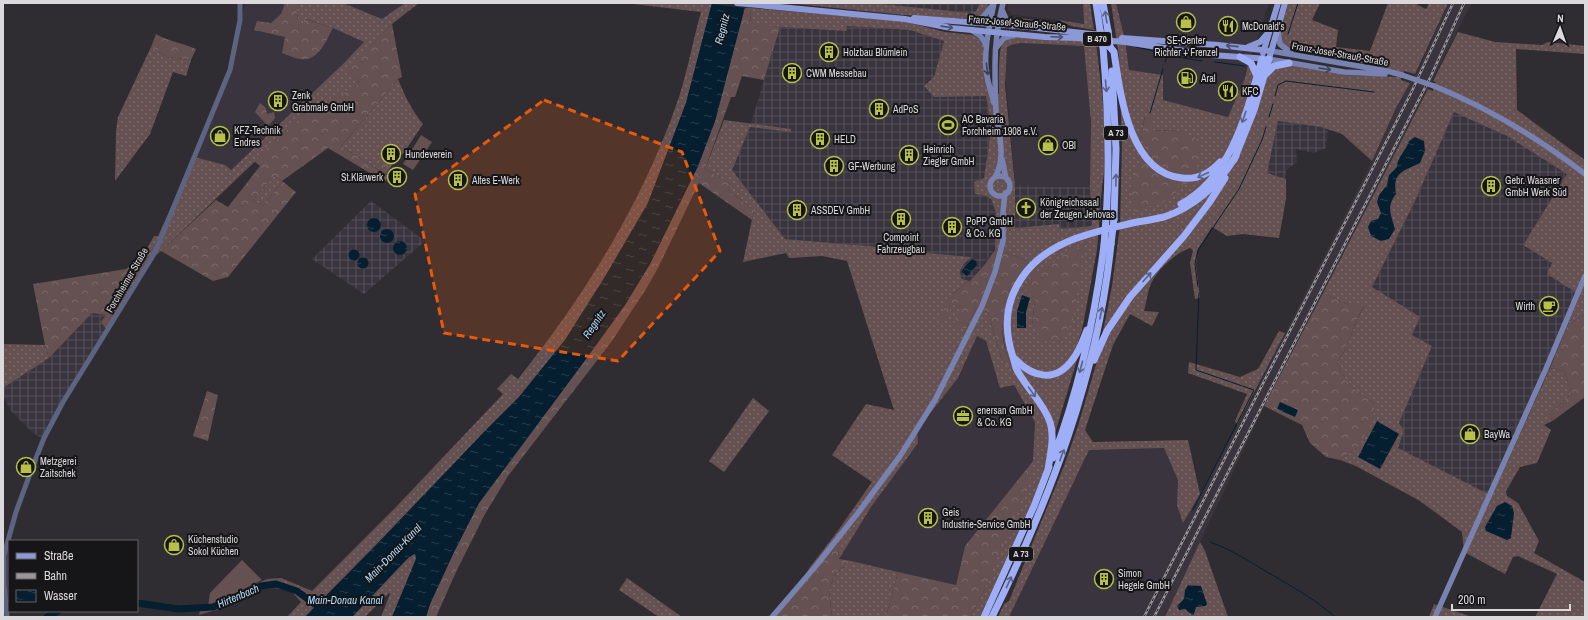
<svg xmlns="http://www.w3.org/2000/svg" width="1588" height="620" font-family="'Archivo Narrow',sans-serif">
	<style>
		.built { fill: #39343e }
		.industrial { fill: url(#industrial-grid) }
		.grass { fill: url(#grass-dots); fill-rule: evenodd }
		.forest { fill: url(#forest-crowns); fill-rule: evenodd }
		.garden { fill: #665152 }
		.water { fill: url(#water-ripples) }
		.pier { fill: #2f2d31 }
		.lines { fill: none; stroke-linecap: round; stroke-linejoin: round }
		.stream { stroke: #051f30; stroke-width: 1 }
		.river { stroke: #051f30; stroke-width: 7 }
		.tertiary { stroke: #5d6482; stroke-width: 5 }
		.secondary { stroke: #7882b1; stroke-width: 5.5 }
		.primary { stroke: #8c99d6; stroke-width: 6 }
		.motorway { stroke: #9eaef7; stroke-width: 7 }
		.rail-casing { stroke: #989699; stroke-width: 2.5 }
		.rail { stroke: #161517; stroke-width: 1; stroke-dasharray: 3; stroke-linecap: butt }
		.secondary-bridge { stroke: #7882b1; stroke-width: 5.5 }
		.motorway-bridge { stroke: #9eaef7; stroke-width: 7 }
		.oneway { stroke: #5a6287 }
		.oneway2 { stroke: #4b506d }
		.oneway3 { stroke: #3d4155 }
		.marked { fill: #e8590c; fill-opacity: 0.2; stroke: #e8590c; stroke-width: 3; stroke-dasharray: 8 5; stroke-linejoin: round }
		.labels { text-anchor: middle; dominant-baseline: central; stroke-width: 4; stroke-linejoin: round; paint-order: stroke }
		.shield { fill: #161517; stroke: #a09ea1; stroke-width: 1 }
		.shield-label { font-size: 9px; font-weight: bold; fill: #dbd9dc }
		.street-label { font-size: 10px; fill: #dbd9dc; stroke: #161517 }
		.poi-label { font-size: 10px; fill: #dbd9dc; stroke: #161517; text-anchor: start }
		.water-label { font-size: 11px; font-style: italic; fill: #b0d9f8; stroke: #161517 }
	</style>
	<defs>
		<pattern id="industrial-grid" width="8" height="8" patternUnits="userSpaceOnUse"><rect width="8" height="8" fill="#39343e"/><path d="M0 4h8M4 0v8" fill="none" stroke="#555159"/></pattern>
		<pattern id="grass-dots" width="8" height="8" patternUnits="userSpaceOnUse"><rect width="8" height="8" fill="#665152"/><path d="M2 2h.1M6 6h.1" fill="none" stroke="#7b696a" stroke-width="1.8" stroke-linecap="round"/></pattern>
		<pattern id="forest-crowns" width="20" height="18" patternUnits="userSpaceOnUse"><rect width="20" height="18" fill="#665152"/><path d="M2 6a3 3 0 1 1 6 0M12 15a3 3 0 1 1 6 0" fill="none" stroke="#7b696a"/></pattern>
		<pattern id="water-ripples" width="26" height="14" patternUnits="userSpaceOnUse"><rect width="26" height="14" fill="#051f30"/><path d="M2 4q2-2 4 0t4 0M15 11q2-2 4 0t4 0" fill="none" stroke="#293f4d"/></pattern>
	</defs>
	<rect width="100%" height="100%" fill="#2f2d31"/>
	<path class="built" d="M245,3H285L281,14L271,23L255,30L286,37L282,53L309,58L318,54L323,48L333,28L364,42L343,64L231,170L194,157L229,69Z
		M343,3H405L382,19Z
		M1008,3H1083L1084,24L1058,20L1013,15L1008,10Z
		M1116,3H1269L1253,52L1246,69L1245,78L1228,117L1163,100V75L1129,70L1125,40Z
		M1448,3H1472L1264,406L1165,617H1009L1089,450L1164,448L1178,480L1177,505L1183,522L1200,494L1253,397L1372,161L1396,108L1420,66Z
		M1020,43L1085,46L1091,122L1090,187L1015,186L1005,71L1007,47L1011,45Z
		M977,336L986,341L1000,388L1014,385L1035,422L1033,461L965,546L956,585L839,559L917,430L958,378Z"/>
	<path class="industrial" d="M872,3H980L976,11L971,13Z
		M847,26L910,30L944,41L934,77L924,86L986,96L990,120V137L984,178L974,183L975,194L986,196L991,199L996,213V244L992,254L970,281L962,279L959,273L961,267L970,257L917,252L916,250L785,239L732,170L750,127L780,27L846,31Z
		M1454,111L1507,136L1568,174L1523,245L1553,263L1548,274L1581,295L1550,368L1492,497L1398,448L1404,430L1399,423L1432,346L1412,335L1372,287L1415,201Z
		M1278,121L1328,128L1326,148L1314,153L1296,149L1297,162L1286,170V179L1267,173Z
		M1015,186L1090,187L1092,226L1060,229L1059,225L1015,228Z
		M371,201L425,241L364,294L312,259Z
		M92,313L106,315L107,330L44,439L33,433L11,411L3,396V388L49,358Z"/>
	<path class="grass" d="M299,3H343L382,19L405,3H419L392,24L345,72L359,82L350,93L346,91L320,114L311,108L161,251L151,259L143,256L154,236H158L194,157L225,165L231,170L343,64L364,42L333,28L306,19L299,33L297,10Z
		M625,3H712L686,103L648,203L606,275L565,340L519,397L484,432L378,543L305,617H287L301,602L293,593L285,590L274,588L262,589L223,608L199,615L200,609L208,607L267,579L281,578L312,591L396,507L503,394L497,389L511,374L518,379C586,294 644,200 679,97C688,69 693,40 701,12Z
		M787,3H872L971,13L976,11L980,3H989C987,12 979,18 970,19L904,15Z
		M1083,3H1090L1094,30L1071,26L1058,20L1084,24Z
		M1111,3H1116L1125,40L1129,70L1163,75V100L1228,117L1245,78L1248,64L1270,73L1273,69L1290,65L1346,75L1401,77V80L1410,83L1396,108L1372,161L1342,134L1321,127L1278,121L1267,173L1286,179V199L1279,238L1243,234L1227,236L1212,227L1198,249L1196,264L1200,298L1195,299L1190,263L1193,250L1190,248C1174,254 1154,272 1149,289C1147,296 1146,304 1144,311L1159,312L1152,326L1130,314L1113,345L1085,430L1093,442L1188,440L1200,494L1183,523L1177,505L1178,480L1164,448L1089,450L1009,617H998L1004,604L1009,601L1064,466L1078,426L1097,361L1112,286L1120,226L1122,146L1119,56ZM1145,116L1150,130L1180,131L1201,142L1177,187L1141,139Z
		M1288,3H1320L1312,20L1338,30L1336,47L1370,51L1388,3H1414L1426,9L1429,3H1448L1415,74L1404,71L1403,73L1377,66L1288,48L1282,44L1280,32Z
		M751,8L903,21L945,32L974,35L980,40L983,46V59L990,95L999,94C999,84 998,49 1003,42C1006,38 1011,38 1015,36L1096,42L1102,94L1105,131L1104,173L1102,186L1097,250L1082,330L1076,348L1077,360L1055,433L1047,464L1030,506L980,617H971L983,593L1033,461L1035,422L1014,385L1000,388L986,341L977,336L958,378L917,430L918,443L871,507L839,559L837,532L872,482L832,455L866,404L894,410L847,261L822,256L789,258L786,253L743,262L754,210L728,190L731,184L705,169L724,120L791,129V132L750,127L732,170L785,239L916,250L917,252L971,257C964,264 957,268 962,279L970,281L951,295L953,304L960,308L966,329L976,308L988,312L1001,357L1017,376C1014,368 1008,360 1006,351C996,316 1011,291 1029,262L1008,253L995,250L996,213L991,199L986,196L975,194L974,182L984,178L990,137V120L986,96L934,97L924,86L934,77L944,41L910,30L847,26L846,31L780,27L750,24ZM1020,43L1084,46L1091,122L1090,187L1092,226L1060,229L1059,224L1015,228V186L1005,85L1007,47L1011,45ZM1067,252L1032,325L1035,300L1044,271Z
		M1010,17L1053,22L1060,24L1061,27L1014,22L1008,19Z
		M1458,32L1495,42L1542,45L1548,42L1585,46V54L1516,49L1517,110L1585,160V315L1568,324L1580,295L1547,274L1552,263L1523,245L1567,174L1507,136L1454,112L1415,201L1372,287L1420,317L1412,335L1432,346L1399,423L1404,430L1398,448L1492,496L1550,368L1564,371L1572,393L1549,414L1554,420L1544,425L1551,430L1537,463L1520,467L1506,491L1507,496L1518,503L1539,541L1534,553L1585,582V617H1535L1557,574L1518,556L1513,557L1505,574L1464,552L1462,532L1420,501L1356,466L1340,460L1358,447L1375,404C1358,392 1345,384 1337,363C1350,346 1353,324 1364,307L1344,303L1323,293L1428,89L1433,91L1436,82L1433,81Z
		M151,47L167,57L191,60L186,76L173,72L150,134L115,181L116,131L118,117Z
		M398,79C404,94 412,111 423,124L403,154L400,153L386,174L341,146L369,114Z
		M274,176L282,182L263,206L253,200Z
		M1279,331L1285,333L1237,425L1235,421L1247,394L1188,373L1189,362L1240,377L1258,369Z
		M3,344L45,345L49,358L3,388Z
		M753,398L769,411L724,472L709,461Z
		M1200,542L1205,551L1228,617H1165Z
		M415,554L416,559L392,617H381L390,594L389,593L365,617H352L407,559L412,555Z
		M851,561L898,572L886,617H832L829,590L835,574Z
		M627,578L682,617H659L619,590Z
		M1434,604L1472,617H1429Z"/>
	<path class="forest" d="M285,3H299L297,10L299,32L305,19L333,28C326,41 319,62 300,59C294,58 288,55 282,53L285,37L254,30L257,21L271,23L281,14Z
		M745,7L751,8L750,23L780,27L764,80L742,76L735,97H731L705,169L731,184L728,190L754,210L752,220L699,183L658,268L646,289L612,341L508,476L485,514L456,572L436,617H426L430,604L454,552L479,503L586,359L625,305L650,264L698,166L715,121Z
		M392,24L402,77L398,79L369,114L341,146L389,176L385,182L328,148L282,181L296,192L228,277L213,281L161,251L216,200L228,207L260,166L254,161L311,108L320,114L346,91L350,92L359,82L344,72ZM274,176L282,182L263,206L253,200Z
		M156,34C168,41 182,43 196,49L191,60L167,57L151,47Z
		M260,103L266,108L267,114L274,112L275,118L268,126L255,112Z
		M1145,116L1152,117L1150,130L1180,131L1201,141L1195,182L1177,187L1176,193L1171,199L1134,212L1130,188L1138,165L1149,156L1141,139Z
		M382,157L392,163L385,173L376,167Z
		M1085,245L1073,320L1063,339C1043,346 1043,340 1032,325L1035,300L1024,288L1035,271H1044L1067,252Z
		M995,250L1008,253L1029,262C1012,290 995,319 1006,352C1009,361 1014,370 1018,378L1001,357L988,312L976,308L966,329L953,325L960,308L953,304L941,326L938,321L951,295L970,281L985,264Z
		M143,256L151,259L107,330L101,322L106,315L92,313L49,358L45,345L33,284L126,269Z
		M1323,293L1344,303L1364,306C1353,324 1350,346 1337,363C1345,384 1358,392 1375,404L1372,422L1358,447L1340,460L1326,457L1310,443L1302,425L1264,406Z
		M1585,315V397L1554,420L1549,414L1572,393L1564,371L1550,368L1568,324Z
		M207,391L218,395L208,441L193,436Z
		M1033,461L1030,479L983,593L971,617H886L898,572L956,585L965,546Z
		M837,532L839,559L851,561L835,574L829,590L832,617H772L795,592L810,567Z"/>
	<path class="garden" d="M421,135L432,142L413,170L403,164Z
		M242,560L262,580L208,607L210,593Z"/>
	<path class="water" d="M712,3H746L715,121L698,166L650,264L625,305L586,359L479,503L454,552L430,604L426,617H392L416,559V555L414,554L407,559L352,617H305L378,543L484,432L519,397L565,340L606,275L648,203L686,103Z
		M1415,137L1424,141L1425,151L1420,163C1404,171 1392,172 1396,194C1386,207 1391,214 1395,229L1389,239L1381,241L1371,236L1368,227L1371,221L1378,219L1381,213L1377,202L1379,195L1387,185L1389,175L1397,167C1397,157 1406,151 1409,141Z
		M367 225a7 7 0 1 1 14 0a7 7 0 1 1-14 0Z
		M380 236a7 7 0 1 1 14 0a7 7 0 1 1-14 0Z
		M393 248a7 7 0 1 1 14 0a7 7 0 1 1-14 0Z
		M348.5 255a5.5 5.5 0 1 1 11 0a5.5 5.5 0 1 1-11 0Z
		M357.5 263a5.5 5.5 0 1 1 11 0a5.5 5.5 0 1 1-11 0Z
		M972,259L976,261L977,265L967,276L962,272L963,269Z
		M1022,295L1030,298L1026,312V328H1017V311Z
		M1280,402L1298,410L1295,417L1277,409Z
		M1377,421L1399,434L1380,469L1358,457Z
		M1505,502L1512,506L1514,513L1511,538L1507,540L1486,531L1485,527L1497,506Z
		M1188,585L1201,586L1207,604L1206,606L1196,607L1194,614L1192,615L1185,609L1179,610L1177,606L1184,599L1185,590Z"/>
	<path class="pier" d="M710,3H748L747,8L710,4Z"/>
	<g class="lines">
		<path class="stream" d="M1288,34L1298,3
			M1136,47L1168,54L1165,62
			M1177,57L1202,61
			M1215,62L1245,66
			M1275,96L1278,85L1286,81L1374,92
			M1150,113L1163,69
			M1269,117L1273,104
			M1198,287L1195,264L1198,250L1239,189L1262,140L1266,127
			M1193,510L1254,390L1196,370L1199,293
			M1210,542C1230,549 1249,561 1267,572C1291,586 1315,599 1335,617"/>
		<path class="river" d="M137,603L179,609L213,607L261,586L276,584L297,591L324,611
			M47,617L58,611"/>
		<path class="tertiary" d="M7,617L4,584V555L16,512L31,471L44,438L63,402L151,259L156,250L230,70L240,20V3"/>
		<path class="secondary" d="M994,3C990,24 984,47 986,69C987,80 991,92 994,103
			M1002,10L1007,21L1015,25
			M971,22L983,17L992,6
			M971,30C979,34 984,38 986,47
			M1278,32L1280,44L1291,53
			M996,48L1004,38L1014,35
			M1271,51L1387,71L1402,75
			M1269,59L1344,72L1385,74
			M1434,86C1489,108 1538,138 1585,174
			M1002,159L1006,178
			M990 186a10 10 0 1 1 20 0a10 10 0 1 1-20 0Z
			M995,177C1007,157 998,132 996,111C995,95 995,79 995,64C995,44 998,23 1003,3
			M772,617L815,567L861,509L900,456L935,400L982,306L995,272L1003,241V212L1005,193
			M1435,617L1545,371L1585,276"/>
		<path class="primary" d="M737,3L905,19L951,28L1045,37L1076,38L1125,42L1211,55L1269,59L1285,3
			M914,18L1019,26L1100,35
			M1122,38L1218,45L1271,51
			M1248,47L1260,42L1268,33
			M1263,53L1278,3"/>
		<path class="motorway" d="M1096,3L1100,30
			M1103,3L1108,31
			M1103,47C1108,105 1110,161 1106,219
			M1110,47L1114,52C1120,93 1129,173 1182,178C1197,180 1210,173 1220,162
			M1240,57L1251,63L1257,76
			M1112,71L1116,149L1114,219
			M1265,75L1274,66L1289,63
			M1234,160L1254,110L1269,59
			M1181,204C1233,176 1247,110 1262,59
			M1015,359C1033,378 1056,383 1073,359C1080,350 1083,340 1087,330
			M1094,360L1107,331L1130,297L1184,236L1209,203L1225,178
			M1053,458C1079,389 1095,317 1104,245
			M1048,470C1050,455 1055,437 1050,422C1043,402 1025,387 1016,368C1015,365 1014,360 1013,357C1004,330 1005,303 1021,279C1046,240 1095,232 1137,222C1146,221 1155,219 1164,217C1197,206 1219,184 1236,156
			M984,617L1034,506L1049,467
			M992,617C1050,499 1098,375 1111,244"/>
		<g class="rail-casing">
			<path id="rail" d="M1144,617L1411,93L1453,3
				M1154,617L1431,76L1464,3"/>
		</g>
		<use href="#rail" class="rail"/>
		<path class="secondary-bridge" d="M1402,75L1434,86"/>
		<path class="motorway-bridge" d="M1100,30L1103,47
			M1108,31L1110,47
			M1111,244L1114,219
			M1104,245L1106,219"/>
	</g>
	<defs><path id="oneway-shaft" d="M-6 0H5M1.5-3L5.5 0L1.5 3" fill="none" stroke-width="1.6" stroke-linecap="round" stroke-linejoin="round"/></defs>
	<g class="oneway">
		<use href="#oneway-shaft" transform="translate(1106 17) rotate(-99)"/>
		<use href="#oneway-shaft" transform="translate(1106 86) rotate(85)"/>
		<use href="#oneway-shaft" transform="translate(1244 117) rotate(109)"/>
		<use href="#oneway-shaft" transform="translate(1203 175) rotate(155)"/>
		<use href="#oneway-shaft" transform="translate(1116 180) rotate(-89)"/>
		<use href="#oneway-shaft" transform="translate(1147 277) rotate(-48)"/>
		<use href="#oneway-shaft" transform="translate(1101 313) rotate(-79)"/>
		<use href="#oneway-shaft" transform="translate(1081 367) rotate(105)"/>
		<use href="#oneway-shaft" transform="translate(1032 392) rotate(55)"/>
		<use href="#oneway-shaft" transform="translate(1062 455) rotate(-69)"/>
		<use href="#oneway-shaft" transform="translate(1009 582) rotate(-66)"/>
	</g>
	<g class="oneway2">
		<use href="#oneway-shaft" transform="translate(947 27) rotate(8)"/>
		<use href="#oneway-shaft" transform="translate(1057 37) rotate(2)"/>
		<use href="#oneway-shaft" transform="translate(1232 46) rotate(-174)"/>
	</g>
	<g class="oneway3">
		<use href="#oneway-shaft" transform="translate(987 69) rotate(84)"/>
		<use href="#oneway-shaft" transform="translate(1325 69) rotate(9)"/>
	</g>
	<path class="marked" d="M544,100L682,152L720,251L618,361L444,333L415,194Z"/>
	<defs>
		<g id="shop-ring" transform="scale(1)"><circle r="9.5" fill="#161517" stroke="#b7c148" stroke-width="1.5"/><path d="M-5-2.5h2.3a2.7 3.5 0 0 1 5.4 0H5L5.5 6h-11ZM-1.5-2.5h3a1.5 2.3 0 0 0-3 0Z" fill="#b7c148"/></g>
		<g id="restaurant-ring" transform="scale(1)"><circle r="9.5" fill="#161517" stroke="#b7c148" stroke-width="1.5"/><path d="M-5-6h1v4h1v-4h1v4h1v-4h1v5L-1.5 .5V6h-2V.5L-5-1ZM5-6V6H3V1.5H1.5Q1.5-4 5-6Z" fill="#b7c148"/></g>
		<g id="building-ring" transform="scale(1)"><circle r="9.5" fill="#161517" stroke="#b7c148" stroke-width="1.5"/><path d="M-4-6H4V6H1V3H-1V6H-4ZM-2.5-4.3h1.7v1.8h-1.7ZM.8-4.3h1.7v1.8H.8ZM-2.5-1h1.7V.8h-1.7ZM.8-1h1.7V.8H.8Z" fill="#b7c148"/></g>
		<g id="fuel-ring" transform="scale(1)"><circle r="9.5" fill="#161517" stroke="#b7c148" stroke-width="1.5"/><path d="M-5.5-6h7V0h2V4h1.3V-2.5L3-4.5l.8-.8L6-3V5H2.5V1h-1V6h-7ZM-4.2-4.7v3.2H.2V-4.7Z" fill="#b7c148"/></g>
		<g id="stadium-ring" transform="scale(1)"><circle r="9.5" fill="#161517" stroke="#b7c148" stroke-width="1.5"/><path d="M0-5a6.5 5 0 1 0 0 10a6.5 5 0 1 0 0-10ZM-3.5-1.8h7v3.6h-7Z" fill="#b7c148"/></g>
		<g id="church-ring" transform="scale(1)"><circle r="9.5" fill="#161517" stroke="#b7c148" stroke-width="1.5"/><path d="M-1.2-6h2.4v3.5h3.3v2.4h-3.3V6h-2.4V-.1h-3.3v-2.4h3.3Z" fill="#b7c148"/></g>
		<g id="cafe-ring" transform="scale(1)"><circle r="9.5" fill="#161517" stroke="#b7c148" stroke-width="1.5"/><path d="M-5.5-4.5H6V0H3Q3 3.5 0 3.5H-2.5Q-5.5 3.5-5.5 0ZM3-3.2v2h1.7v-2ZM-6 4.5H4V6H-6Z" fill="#b7c148"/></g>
		<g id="office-ring" transform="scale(1)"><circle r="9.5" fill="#161517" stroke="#b7c148" stroke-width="1.5"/><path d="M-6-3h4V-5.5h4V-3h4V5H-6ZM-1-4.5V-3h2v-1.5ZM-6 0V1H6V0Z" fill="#b7c148"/></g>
	</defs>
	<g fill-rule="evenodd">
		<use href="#shop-ring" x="1186" y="22"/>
		<use href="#restaurant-ring" x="1228" y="26"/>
		<use href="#building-ring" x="829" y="52"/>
		<use href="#building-ring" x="792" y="73"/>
		<use href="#fuel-ring" x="1187" y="78"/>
		<use href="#restaurant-ring" x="1228" y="91"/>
		<use href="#building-ring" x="278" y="101"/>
		<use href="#building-ring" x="879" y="109"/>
		<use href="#stadium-ring" x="948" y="125"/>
		<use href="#shop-ring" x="220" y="136"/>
		<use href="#building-ring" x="820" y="139"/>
		<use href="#shop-ring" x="1048" y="145"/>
		<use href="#building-ring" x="391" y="154"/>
		<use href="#building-ring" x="909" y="155"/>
		<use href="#building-ring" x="834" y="166"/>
		<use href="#building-ring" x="397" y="177"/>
		<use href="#building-ring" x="458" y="180"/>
		<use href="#building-ring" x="1491" y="186"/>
		<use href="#church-ring" x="1026" y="208"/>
		<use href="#building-ring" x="797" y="210"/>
		<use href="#building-ring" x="901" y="219"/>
		<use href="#building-ring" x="952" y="227"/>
		<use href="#cafe-ring" x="1549" y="306"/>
		<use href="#office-ring" x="963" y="416"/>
		<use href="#shop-ring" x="1470" y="434"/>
		<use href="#shop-ring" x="26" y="467"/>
		<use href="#building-ring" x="928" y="518"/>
		<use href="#shop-ring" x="174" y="545"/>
		<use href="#building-ring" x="1104" y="579"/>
	</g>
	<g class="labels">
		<g class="shield">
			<rect x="1083" y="32" width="28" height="14" rx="3"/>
			<rect x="1104" y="126" width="24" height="14" rx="3"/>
			<rect x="1009" y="547" width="24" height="14" rx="3"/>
		</g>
		<g class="shield-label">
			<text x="1097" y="39">B 470</text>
			<text x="1116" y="133">A 73</text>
			<text x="1021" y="554">A 73</text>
		</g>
		<g class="street-label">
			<text transform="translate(1017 23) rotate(5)">Franz-Josef-Strauß-Straße</text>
			<text transform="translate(1340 54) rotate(10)">Franz-Josef-Strauß-Straße</text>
			<text transform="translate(127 280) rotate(-60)">Forchheimer Straße</text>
		</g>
		<g class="poi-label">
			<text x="1242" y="26">McDonald's</text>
			<text x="1186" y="40" text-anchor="middle">SE-Center<tspan x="1186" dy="12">Richter + Frenzel</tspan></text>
			<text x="843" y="52">Holzbau Blümlein</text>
			<text x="806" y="73">CWM Messebau</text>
			<text x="1201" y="78">Aral</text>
			<text x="1242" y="91">KFC</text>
			<text x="292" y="95">Zenk<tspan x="292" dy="12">Grabmale GmbH</tspan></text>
			<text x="893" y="109">AdPoS</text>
			<text x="962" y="119">AC Bavaria<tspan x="962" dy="12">Forchheim 1908 e.V.</tspan></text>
			<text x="234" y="130">KFZ-Technik<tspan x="234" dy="12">Endres</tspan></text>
			<text x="834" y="139">HELD</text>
			<text x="1062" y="145">OBI</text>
			<text x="923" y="149">Heinrich<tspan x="923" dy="12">Ziegler GmbH</tspan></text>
			<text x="405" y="154">Hundeverein</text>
			<text x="848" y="166">GF-Werbung</text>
			<text x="383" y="177" text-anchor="end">St.Klärwerk</text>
			<text x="472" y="180">Altes E-Werk</text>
			<text x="1505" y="180">Gebr. Waasner<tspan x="1505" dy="12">GmbH Werk Süd</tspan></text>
			<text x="1040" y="202">Königreichssaal<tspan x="1040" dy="12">der Zeugen Jehovas</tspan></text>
			<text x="811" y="210">ASSDEV GmbH</text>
			<text x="966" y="221">PoPP GmbH<tspan x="966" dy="12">&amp; Co. KG</tspan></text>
			<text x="901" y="237" text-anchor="middle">Compoint<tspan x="901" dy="12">Fahrzeugbau</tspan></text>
			<text x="1535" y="306" text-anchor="end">Wirth</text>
			<text x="977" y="410">enersan GmbH<tspan x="977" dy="12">&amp; Co. KG</tspan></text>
			<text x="1484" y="434">BayWa</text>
			<text x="40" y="461">Metzgerei<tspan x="40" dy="12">Zaitschek</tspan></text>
			<text x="942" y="512">Geis<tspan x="942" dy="12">Industrie-Service GmbH</tspan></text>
			<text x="188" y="539">Küchenstudio<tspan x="188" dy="12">Sokol Küchen</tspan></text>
			<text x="1118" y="573">Simon<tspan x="1118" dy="12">Hegele GmbH</tspan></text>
		</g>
		<g class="water-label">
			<text transform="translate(722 29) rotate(-76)">Regnitz</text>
			<text transform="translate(594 324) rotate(-56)">Regnitz</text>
			<text transform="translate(393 553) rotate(-46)">Main-Donau-Kanal</text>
			<text transform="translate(238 596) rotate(-23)">Hirtenbach</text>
			<text x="345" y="600">Main-Donau Kanal</text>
		</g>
	</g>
	<rect width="1588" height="620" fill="none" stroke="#dbd9dc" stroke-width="8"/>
	<rect x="8" y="540" width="130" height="72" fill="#161517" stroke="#656366"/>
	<rect x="16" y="553" width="20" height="6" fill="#8c99d6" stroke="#656366"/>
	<text x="44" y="560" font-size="12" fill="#dbd9dc">Straße</text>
	<rect x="16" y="573" width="20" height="6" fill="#989699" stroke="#656366"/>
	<text x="44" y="580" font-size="12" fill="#dbd9dc">Bahn</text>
	<rect x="16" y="590" width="20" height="12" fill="url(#water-ripples)" stroke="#656366"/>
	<text x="44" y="600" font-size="12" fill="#dbd9dc">Wasser</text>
	<g transform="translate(1560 28) rotate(2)" stroke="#161517" stroke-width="3" paint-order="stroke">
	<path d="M0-3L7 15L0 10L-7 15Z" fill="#dbd9dc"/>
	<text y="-6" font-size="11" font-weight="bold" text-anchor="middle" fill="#dbd9dc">N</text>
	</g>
	<path d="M1452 604v6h118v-6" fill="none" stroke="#dbd9dc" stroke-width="2"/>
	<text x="1458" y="604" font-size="12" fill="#dbd9dc" stroke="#161517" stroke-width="3" paint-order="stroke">200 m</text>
</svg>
